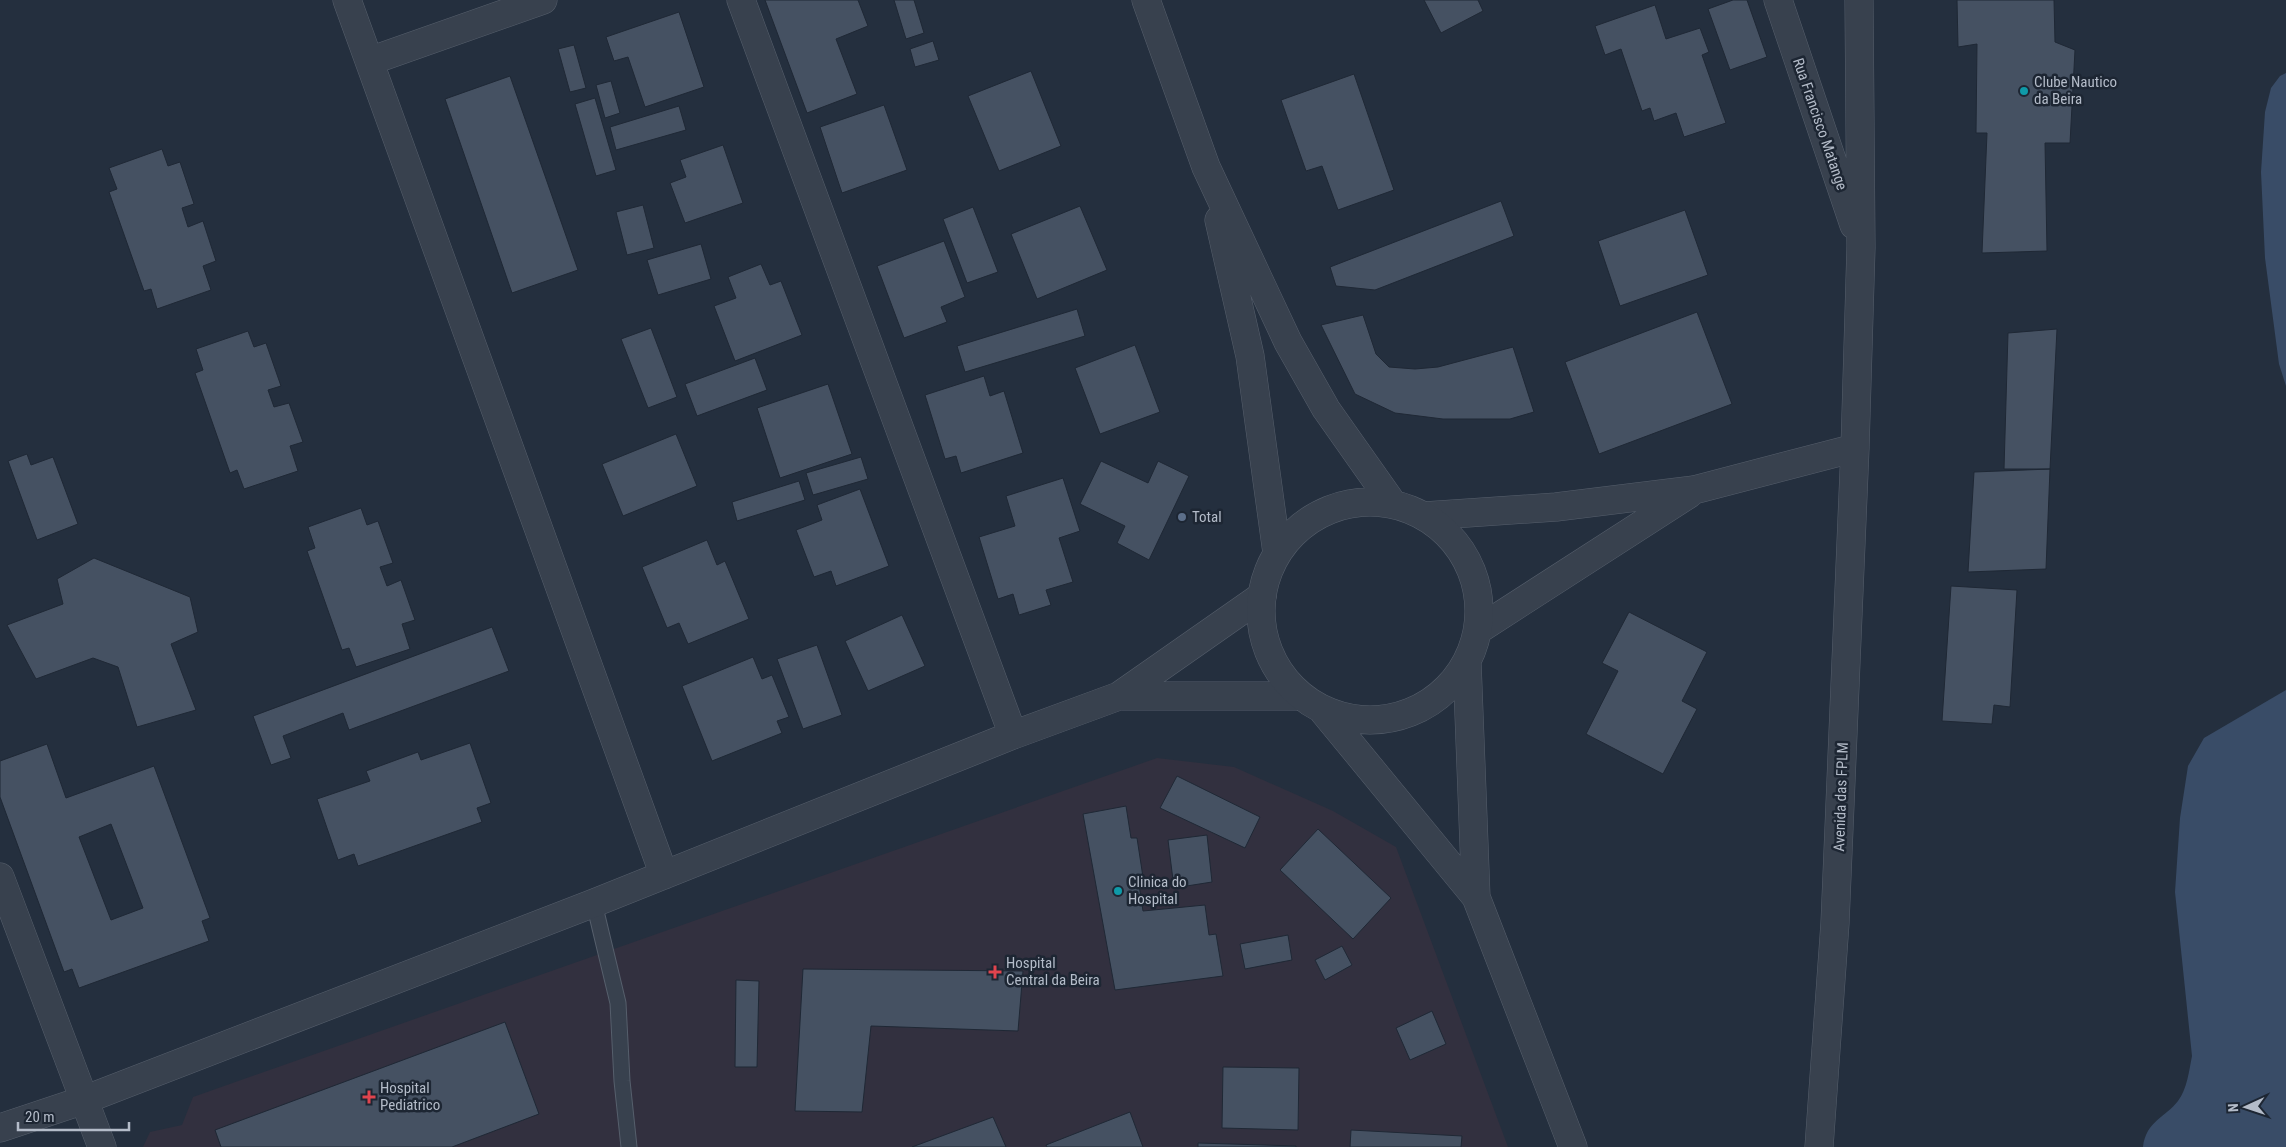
<svg xmlns="http://www.w3.org/2000/svg" width="2286" height="1147" font-family="'Roboto Condensed',sans-serif">
	<style>
		.medical { fill: #32303f }
		.water { fill: #394c67 }
		.building { fill: #455162; stroke: #1f2835; fill-rule: evenodd }
		.lines { fill: none; stroke-linecap: round; stroke-linejoin: round }
		.service-casing { stroke: #565f6c; stroke-width: 17 }
		.minor-casing { stroke: #565f6c; stroke-width: 29 }
		.tertiary-casing { stroke: #565f6c; stroke-width: 29 }
		.service { stroke: #38414e; stroke-width: 15 }
		.minor { stroke: #38414e; stroke-width: 28 }
		.tertiary { stroke: #38414e; stroke-width: 28 }
		.culture-dot { fill: #0f9aa8; stroke: #1d2633; stroke-width: 2 }
		.service-dot { fill: #5c6f8a; stroke: #1d2633; stroke-width: 2 }
		.health-dot { fill: #e0444e; stroke: #1d2633; stroke-width: 2 }
		.labels { text-anchor: middle; dominant-baseline: central; stroke-width: 5; stroke-linejoin: round; paint-order: stroke }
		.poi-label { font-size: 15px; fill: #b4bcc9; stroke: #1d2633; text-anchor: start }
		.street-label { font-size: 15px; fill: #b4bcc9; stroke: #1d2633 }
	</style>
	<rect width="100%" height="100%" fill="#242f3e"/>
	<path class="medical" d="M1157,758L1234,767L1333,811L1396,847L1508,1147H143L150,1132L182,1125L193,1097Z"/>
	<path class="water" d="M2286,73V386L2279,364L2265,258L2261,172L2265,112L2271,88L2280,76Z
		M2286,690V1147H2143C2146,1121 2166,1117 2178,1101C2187,1089 2189,1071 2192,1056L2175,892L2180,818L2188,766L2204,738Z"/>
	<path class="building" d="M765,0H858L868,26L836,39L857,94L807,113Z
		M894,0H914L924,33L906,39Z
		M1424,0H1478L1483,11L1441,33Z
		M1733,0H1747L1767,57L1730,70L1708,9Z
		M1957,0H2054L2055,42L2075,50L2070,143H2045L2047,251L1982,253L1987,133H1976L1977,44L1958,47Z
		M1655,5L1666,39L1700,28L1709,52L1702,55L1726,123L1684,137L1676,113L1654,121L1650,108L1642,111L1621,49L1605,55L1595,26Z
		M679,12L704,87L645,107L628,57L614,61L606,37Z
		M933,41L939,60L915,67L910,49Z
		M574,45L586,88L570,92L558,49Z
		M1031,71L1061,146L999,171L968,96Z
		M1354,74L1394,190L1338,210L1322,166L1306,171L1281,100Z
		M510,76L578,270L512,293L445,99Z
		M611,81L620,113L605,118L596,85Z
		M595,98L616,170L596,176L575,104Z
		M884,105L907,170L842,193L820,127Z
		M679,106L686,130L616,150L610,127Z
		M723,145L743,203L685,223L670,183L686,177L680,160Z
		M162,149L168,166L180,162L194,204L182,208L188,227L203,221L216,261L203,266L211,290L157,309L151,289L144,291L109,192L117,189L109,168Z
		M1501,201L1514,236L1375,290L1336,286L1330,267Z
		M643,205L654,248L627,255L616,212Z
		M1080,206L1107,270L1037,299L1011,234Z
		M973,207L998,272L967,283L943,219Z
		M1685,210L1708,275L1620,306L1598,241Z
		M944,241L965,297L941,307L947,322L904,338L877,266Z
		M701,244L711,279L658,295L647,260Z
		M761,264L770,285L781,281L802,335L735,361L714,306L736,298L728,277Z
		M1077,309L1085,336L965,372L957,346Z
		M1697,312L1732,404L1599,454L1565,362Z
		M1363,315L1376,354L1389,367L1415,369L1438,367L1513,347L1534,412L1510,419H1443L1395,413L1355,394L1321,325Z
		M651,328L677,397L648,408L621,339Z
		M2057,329L2050,469H2004L2008,333Z
		M248,331L254,347L266,343L281,386L268,390L274,407L289,403L303,442L290,446L298,471L244,489L237,470L230,473L195,373L203,370L196,349Z
		M1135,345L1160,412L1100,434L1075,368Z
		M755,358L767,390L697,416L685,384Z
		M984,376L990,396L1004,391L1023,453L961,473L956,456L945,459L925,395Z
		M828,384L852,454L780,478L757,408Z
		M676,434L697,486L623,516L602,464Z
		M27,454L31,465L53,457L78,524L37,540L8,461Z
		M861,457L868,479L813,495L806,473Z
		M1101,461L1148,483L1158,461L1189,476L1149,560L1117,543L1125,526L1080,504Z
		M2050,469L2046,569L1968,572L1974,472Z
		M1063,478L1080,531L1059,538L1073,582L1046,590L1051,605L1019,615L1013,594L998,599L979,537L1015,526L1006,496Z
		M799,481L805,500L737,521L732,502Z
		M860,489L889,566L836,586L831,571L814,577L796,530L822,520L817,505Z
		M361,508L367,525L378,521L393,563L380,567L387,586L401,580L415,620L402,624L410,649L356,667L349,648L342,650L307,551L315,548L308,527Z
		M707,540L717,565L725,561L749,619L688,644L679,623L667,628L642,567Z
		M94,558L190,597L198,632L171,644L196,710L137,727L118,667L93,658L36,679L7,625L63,604L57,579Z
		M1951,586L2017,590L2010,707L1994,705L1992,724L1942,721Z
		M1629,612L1707,652L1682,701L1697,709L1663,774L1586,734L1618,671L1602,663Z
		M902,615L925,666L868,691L845,641Z
		M492,627L509,671L349,730L343,713L283,736L291,758L271,765L253,716Z
		M817,645L842,715L803,729L777,659Z
		M753,657L762,679L772,675L789,717L777,721L782,733L712,761L682,686Z
		M470,743L491,803L477,808L482,822L358,866L354,854L338,860L317,799L370,781L366,771L418,752L421,760Z
		M47,744L66,798L154,766L210,918L202,921L209,941L79,988L72,969L64,972L0,797V761ZM111,824L143,908L111,920L79,837Z
		M1177,776L1260,817L1245,848L1160,808Z
		M1126,806L1131,838H1137L1143,877L1138,878L1143,911L1205,905L1209,935L1216,934L1223,976L1115,990L1083,814Z
		M1318,829L1391,898L1353,939L1280,870Z
		M1207,835L1212,882L1174,888L1168,840Z
		M1288,935L1292,960L1245,969L1240,944Z
		M1342,946L1352,965L1325,980L1315,960Z
		M803,969L1023,971L1018,1031L871,1026L862,1112L795,1111Z
		M736,980L759,981L757,1067H735Z
		M1432,1011L1446,1044L1410,1060L1396,1028Z
		M505,1022L539,1114L452,1147H221L215,1130Z
		M1223,1067L1299,1068L1298,1130L1222,1128Z
		M1130,1112L1143,1147H1047L1046,1145Z
		M993,1117L1006,1147H912Z
		M1351,1130L1462,1136L1461,1147H1350Z
		M1198,1143L1296,1146V1147H1198Z"/>
	<g class="lines">
		<g class="service-casing">
			<path id="service" d="M594,903L618,1003L622,1081L629,1147"/>
		</g>
		<g class="minor-casing">
			<path id="minor" d="M347,0L664,875
				M741,0L1013,735
				M1778,0L1854,225
				M370,61L543,0
				M1424,516L1556,507L1694,490L1855,448
				M1478,630L1689,494
				M1119,696H1299
				M0,877L102,1147
				M0,1128L84,1100L594,903L1013,735L1119,696L1262,596
				M1819,1147L1835,923L1855,448L1861,247L1859,0"/>
		</g>
		<g class="tertiary-casing">
			<path id="tertiary" d="M1146,0L1206,167L1288,342L1326,409L1393,504
				M1219,220L1250,356L1277,553
				M1261 611a109 109 0 1 1 218 0a109 109 0 1 1-218 0Z
				M1467,662L1476,897
				M1324,712L1476,897L1573,1147"/>
		</g>
		<use href="#service" class="service"/>
		<use href="#minor" class="minor"/>
		<use href="#tertiary" class="tertiary"/>
	</g>
	<g class="culture-dot">
		<circle cx="2024" cy="91" r="5"/>
		<circle cx="1118" cy="891" r="5"/>
	</g>
	<circle class="service-dot" cx="1182" cy="517" r="5"/>
	<g class="health-dot">
		<path d="M992.5 964.5h5v5h5v5h-5v5h-5v-5h-5v-5h5z"/>
		<path d="M366.5 1089.5h5v5h5v5h-5v5h-5v-5h-5v-5h5z"/>
	</g>
	<g class="labels">
		<g class="poi-label">
			<text x="2034" y="82">Clube Nautico<tspan x="2034" dy="17">da Beira</tspan></text>
			<text x="1192" y="517">Total</text>
			<text x="1128" y="882">Clinica do<tspan x="1128" dy="17">Hospital</tspan></text>
			<text x="1006" y="963">Hospital<tspan x="1006" dy="17">Central da Beira</tspan></text>
			<text x="380" y="1088">Hospital<tspan x="380" dy="17">Pediatrico</tspan></text>
		</g>
		<g class="street-label">
			<text transform="translate(1820 124) rotate(71)">Rua Francisco Matange</text>
			<text transform="translate(1841 797) rotate(-88)">Avenida das FPLM</text>
		</g>
	</g>
	<g transform="translate(2246 1107) rotate(267)" stroke="#1d2633" stroke-width="4" paint-order="stroke">
	<path d="M0-4L9 19L0 12L-9 19Z" fill="#b4bcc9"/>
	<text y="-8" font-size="14" font-weight="bold" text-anchor="middle" fill="#b4bcc9">N</text>
	</g>
	<path d="M18 1122v8h111v-8" fill="none" stroke="#b4bcc9" stroke-width="2.5"/>
	<text x="25" y="1122" font-size="15" fill="#b4bcc9" stroke="#1d2633" stroke-width="4" paint-order="stroke">20 m</text>
</svg>
